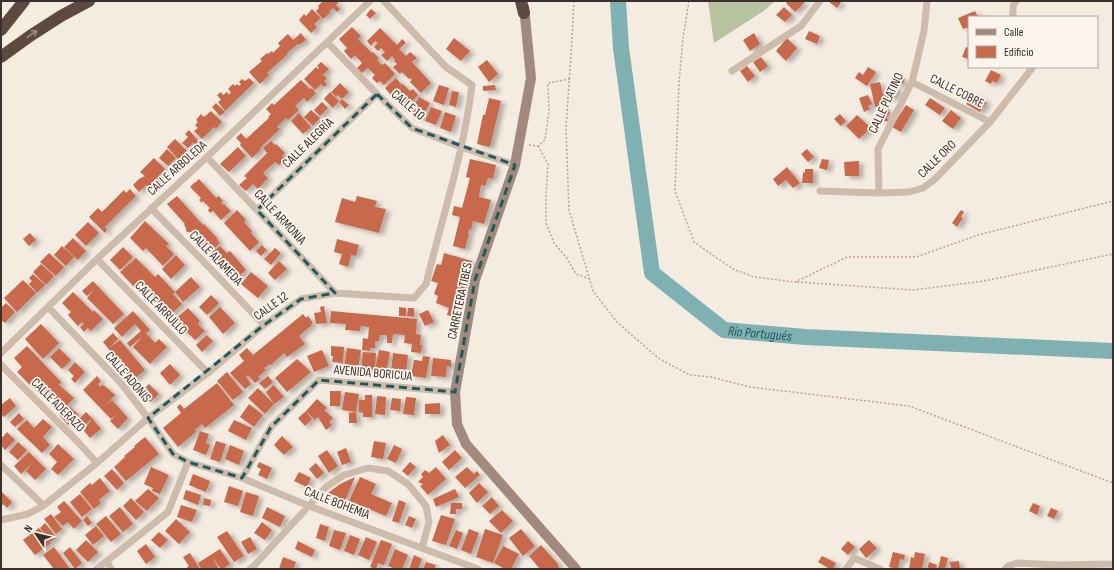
<svg xmlns="http://www.w3.org/2000/svg" width="1114" height="570" font-family="'Sofia Sans Condensed',sans-serif">
	<style>
		.green { fill: #b8c4a0 }
		.lines { fill: none; stroke-linecap: round; stroke-linejoin: round }
		.river { stroke: #7fb0b2; stroke-width: 16 }
		.building { fill: #c8694b; filter: url(#shadow) }
		.path { stroke: #b9a596; stroke-width: 1.5; stroke-dasharray: 2 2; stroke-linecap: butt }
		.street { stroke: #cdbbac; stroke-width: 7 }
		.secondary { stroke: #a18a7d; stroke-width: 10 }
		.highway { stroke: #5c4a42; stroke-width: 12 }
		.oneway { stroke: #9c8e87 }
		.marked { fill: none; stroke: #1f5a5e; stroke-width: 3; stroke-dasharray: 8 5; stroke-linejoin: round }
		.labels { text-anchor: middle; dominant-baseline: central; stroke-width: 3.5; stroke-linejoin: round; paint-order: stroke }
		.street-label { font-size: 13px; fill: #3b302b; stroke: #fbf5ee }
		.water-label { font-size: 14px; font-style: italic; fill: #1f5a5e; stroke: #fbf5ee }
	</style>
	<defs>
		<filter id="shadow"><feDropShadow dx="4.5" dy="2.5" stdDeviation="2" flood-color="#0004"/></filter>
	</defs>
	<rect width="100%" height="100%" fill="#f4ebe1"/>
	<path class="green" d="M708,1H775L765,10L714,43Z"/>
	<g class="lines">
		<path class="river" id="s1" d="M618,1L621,48L652,273L724,330L805,337L1113,351"/>
	</g>
	<path class="building" d="M323,1H340L336,5L340,9L337,12L333,8L329,12L330,13L323,19L316,11L319,8L318,6Z
		M788,1H803L805,2L795,12L786,3Z
		M828,1H842L837,8Z
		M784,7L792,15L785,22L776,15Z
		M312,9L321,18L314,24L317,27L311,33L299,20L304,14L306,16Z
		M371,9L376,13L370,19L366,15Z
		M975,11L978,17H969V27L963,29L958,18Z
		M352,27L361,36L358,39L372,53L373,52L379,58L377,60L382,65L385,63L395,74L384,85L380,81L377,83L372,78L375,75L368,68L362,73L357,68L362,63L355,55L351,59L344,51L347,48L339,39Z
		M380,28L397,45L402,39L406,43L399,49L406,56L410,52L417,58L412,62L431,83L421,93L410,82L412,80L410,78L409,79L402,72L400,74L393,67L397,64L394,61L395,60L392,56L387,61L381,55L385,52L381,48L378,51L374,47L378,43L375,41L371,46L367,41Z
		M809,31L820,36L817,44L805,39Z
		M301,33L306,40L299,45L298,44L287,53L288,54L267,73L269,75L260,84L249,72L262,61L260,59L267,53L268,54L272,51L273,53L280,46L278,43L288,34L293,40Z
		M754,33L760,44L750,51L743,40Z
		M454,38L470,51L461,61L446,49Z
		M787,38L797,48L786,61L776,51Z
		M966,47L969,48V59L962,57Z
		M761,57L768,66L760,72L753,62Z
		M487,60L498,74L489,82L478,67Z
		M321,62L329,69L323,75L327,78L324,81L327,84L324,87L321,84L315,90L304,79L316,67L318,69L319,68L317,66Z
		M747,66L755,76L748,82L740,71Z
		M868,67L876,72L867,86L855,78L859,72L863,75Z
		M991,70L1001,75L997,83L992,81L991,84L985,81Z
		M897,77L905,79L903,84L900,83L899,86L895,85Z
		M249,78L254,83L225,111L218,102L221,100L217,95L221,92L223,95L227,92L229,95L231,92L228,89L233,84L235,86L237,84L239,86L241,84L239,82L242,79L245,81Z
		M396,78L402,85L403,84L410,91L413,89L418,95L406,107L393,93L391,95L385,88Z
		M301,80L310,89L312,88L316,93L307,102L304,98L295,106L299,110L288,120L286,118L277,127L280,129L260,148L261,149L252,158L240,145L241,143L236,138L241,133L246,139L269,118L268,117L271,114L266,109L272,103L274,105Z
		M880,82L884,99L881,100L882,105L875,107L870,84Z
		M340,83L349,92L342,99L338,95L336,97L331,92Z
		M439,85L449,88L444,105L433,101Z
		M495,85L496,90L483,91V86Z
		M886,87H897V94H895V98H887Z
		M452,91L459,92L456,107L449,105Z
		M330,92L339,101L333,108L324,99Z
		M973,93L987,102L980,112L966,104Z
		M868,95L872,104L868,106L870,109L864,112L859,98Z
		M419,97L430,103L421,119L410,113Z
		M489,98L501,101L490,147L477,144L483,115H485Z
		M930,98L945,108L940,115L925,105Z
		M342,99L349,105L345,109L339,102Z
		M322,102L328,108L320,116L314,110Z
		M216,103L225,112L220,116L212,107Z
		M906,105L914,110L901,132L892,127Z
		M431,107L442,111L436,125L425,121Z
		M889,109L890,113L887,117L888,121H882L880,111Z
		M311,110L320,118L313,126L304,117Z
		M951,110L961,118L953,129L942,121Z
		M211,111L222,122L216,129L214,127L202,139L194,131L198,128L195,125L198,122L196,120L201,114L204,117Z
		M445,112L456,116L451,132L440,128Z
		M299,113L311,127L303,134L291,121Z
		M840,114L846,121L841,126L834,119Z
		M857,115L871,128L859,139L846,126Z
		M189,130L200,143L196,146L193,143L188,148L182,143L188,137L185,134Z
		M175,139L187,151L179,160L167,147Z
		M271,141L275,145L276,144L285,153L282,156L285,159L279,165L275,162L263,173L268,178L258,189L253,184L246,191L239,185L247,178L244,176L267,153L263,148Z
		M238,147L246,156L229,172L220,164Z
		M167,149L176,158L168,166L159,158Z
		M807,149L814,157L808,162L801,154Z
		M154,158L165,169L158,177L160,179L150,188L146,185L139,192L133,185L139,179L145,176L140,172Z
		M470,159L496,165L493,179L488,178L485,186L481,185L479,197L491,200L484,224L473,221L471,230L469,229L468,234H469L465,249L453,246L460,217L452,215L454,206L462,208L470,178L466,177Z
		M822,159L829,160L827,170L819,168Z
		M859,161V176H845L844,162Z
		M787,167L800,183L793,188L786,180L778,186L773,179Z
		M805,169H813V183H802L803,172L805,173Z
		M199,179L216,198L219,196L223,201L221,203L223,205L224,204L231,211L221,220L213,211L210,213L208,210L210,208L203,201L202,203L199,200L201,198L190,187L195,182V183Z
		M130,189L136,196L105,227L107,230L105,233L89,217L98,208L102,212L124,190L126,193Z
		M177,196L203,225L204,224L218,239L217,240L220,243L207,255L199,246L204,242L195,232L193,234L191,232H187L186,230V228L184,225L185,224L167,204Z
		M357,196L377,201L375,207L386,209L379,233L335,222L342,198L355,202Z
		M237,210L246,220L244,222L252,231L251,233L259,242L250,251L224,223Z
		M961,210L964,212L961,217L963,218L957,227L952,223Z
		M145,221L169,244L166,246L174,254L163,266L146,248L143,251L130,238Z
		M88,222L99,233L86,246L75,235Z
		M30,233L36,240L29,246L23,239Z
		M73,238L86,251L78,260L64,247Z
		M337,239L359,245L356,256L351,255L348,267L339,264L342,254L334,252Z
		M262,245L267,250L261,256L256,251Z
		M62,246L74,257L66,266L54,255Z
		M220,246L227,253L230,251L246,270L234,280L211,253Z
		M123,247L133,257L120,270L110,260Z
		M275,248L281,253L271,265L264,259Z
		M49,253L64,267L56,276L40,262Z
		M444,253L472,261L460,301H456L451,316L447,315L449,308L436,303L438,296L434,294L438,283L431,281L437,264L441,265Z
		M176,255L185,265L171,279L162,269Z
		M136,258L155,277L158,274L175,292L173,294L182,304L168,317L159,307L161,305L153,297L143,288L139,292L120,272Z
		M279,261L287,269L275,280L268,273Z
		M41,264L54,276L46,285L33,272Z
		M251,272L268,286L258,298L241,284Z
		M33,274L45,285L37,293L29,284L32,281L29,278Z
		M191,277L200,287L183,302L175,292Z
		M23,280L36,293L17,312L4,298Z
		M93,281L124,314L113,324L87,298L95,289L87,296L82,291Z
		M73,292L93,312L94,310L103,319L91,331L88,328L84,332L80,327L84,324L82,322L78,326L68,315L71,312L62,303Z
		M211,295L219,303L207,315L199,307Z
		M6,303L15,312L5,323L1,320V308Z
		M324,306L327,323L316,324L314,313L321,312L320,307Z
		M220,307L235,323L223,334L209,317Z
		M399,307L406,308V316H399Z
		M188,308L200,321L198,324L205,331L195,340L187,332L185,334L173,321Z
		M408,308H414V317L407,316Z
		M428,310L434,322L425,326L419,314Z
		M133,311L150,330L146,333L155,343L159,339L167,347L150,364L133,347L143,336L130,347L127,343L141,331L135,324L122,337L114,328Z
		M331,311L417,319L416,334L421,335L420,345H422L421,353L411,352L412,344L404,343L405,335L393,334L392,343H387V335H380L379,341H375V348H370V351L362,350L363,338L368,339L369,327L361,326L360,331L345,330L346,324L330,323Z
		M303,314L306,318L308,316L313,323L311,324L312,325L299,336L305,344L287,357L284,353L271,365L270,364L264,368L266,370L258,377L260,379L255,383L248,375L246,377L251,384L245,389L230,373L244,361L239,355L247,348L253,355Z
		M41,324L59,343L43,359L25,339Z
		M113,333L118,339L109,348L120,340L145,370L132,381L124,372L126,370L103,342Z
		M207,335L213,341L202,352L196,345Z
		M27,346L62,383L58,384L74,398L65,408L49,394L46,398L37,388L45,379L34,389L17,372L22,367L14,358Z
		M331,346L344,347L343,363L332,362L333,356H331Z
		M59,348L71,360L62,369L50,357Z
		M347,348L361,350L358,369L344,368Z
		M322,350L329,366L314,372L307,356Z
		M379,350L390,352L386,373L375,370Z
		M363,352L376,353L375,370L361,369Z
		M393,353L408,355L406,373L391,372Z
		M423,356L430,357L426,378L411,376L414,360L422,361Z
		M433,358L451,360V367L447,366L446,377L431,376Z
		M297,359L311,372L287,392L275,378Z
		M75,362L85,372L75,383L71,379L74,376L68,370Z
		M170,364L180,375L170,385L160,373Z
		M227,372L243,392L233,400L217,381Z
		M97,376L101,381L98,384L100,387L102,385L105,386L115,395L106,405L112,400L128,418L118,429L110,421L118,413L111,419L83,390Z
		M268,376L273,382L265,389L259,383Z
		M217,383L234,405L205,428L202,424L195,430L196,432L178,447L163,428L181,413L177,407L180,404L184,409Z
		M149,384L159,394L150,402L141,392Z
		M274,385L284,397L274,404L265,414L248,398L258,388L274,404L266,392Z
		M330,391H341L340,406H330Z
		M345,392L359,394L356,412L342,410Z
		M365,395H372V417H363V413L359,412V400H365Z
		M377,396L386,397L385,415L375,414Z
		M406,397L416,398L414,415L403,414Z
		M10,398L16,406L4,417L1,414V405Z
		M392,398L401,399L400,411L390,410Z
		M317,399L327,408L324,410L333,418L329,422L332,425L326,430L318,417L315,420L306,411Z
		M440,403V414H425V404Z
		M249,404L263,415L254,427L240,417Z
		M69,406L79,415L68,425L59,415L65,408Z
		M306,411L312,419L305,426L298,418Z
		M86,412L92,418L82,428L76,422Z
		M356,412L357,423H349V413Z
		M19,413L24,419L15,427L10,422Z
		M92,418L101,429L90,438L84,431Z
		M43,419L52,427L43,437L50,445L42,453L17,429L27,420L34,428Z
		M234,420L252,428L246,440L228,431Z
		M200,431L209,434L206,443L210,445L206,455L193,450Z
		M7,432L15,440L5,450L1,445V439Z
		M443,435L450,445L439,453L435,441Z
		M282,436L293,447L284,455L274,445Z
		M145,437L159,454L126,481L114,467L125,457L124,456L135,447L134,446Z
		M216,441L226,444L220,462L210,459Z
		M374,441L386,443L383,459L371,457Z
		M18,442L27,450L18,460L9,452Z
		M58,444L74,459L58,475L51,469L57,462L49,454Z
		M230,445L244,451L239,465L225,459Z
		M394,445L402,449L396,463L387,459Z
		M346,448L351,462L342,465L337,452Z
		M327,450L338,466L329,473L318,456Z
		M455,450L462,458L449,470L442,462Z
		M29,452L46,469L35,480L26,471L33,462L21,474L14,466Z
		M259,462L272,468L267,479L258,475L261,469L257,467Z
		M410,462L416,467L408,476L402,471Z
		M316,463L324,473L317,479L309,469Z
		M151,467L169,475L160,494L152,491L153,488L144,484Z
		M436,467L446,479L428,495L420,486L423,484L418,482L423,477L421,474L425,470L429,473Z
		M467,467L474,474L477,471L480,475L465,488L455,477Z
		M112,469L124,483L117,490L104,476Z
		M299,472L311,478L307,487L294,481Z
		M193,474L210,481L206,492L189,485Z
		M355,477L345,501L328,493L340,484Z
		M360,477L376,484L371,494L392,503L386,516L349,501Z
		M100,478L110,491L99,500L101,503L94,509L80,492L90,483L92,485Z
		M479,483L488,492L477,503L469,493Z
		M229,486L243,491L238,506L224,502Z
		M148,489L159,498L147,511L135,501Z
		M455,489L459,497L436,507L433,499Z
		M186,490L201,495L198,505L183,499Z
		M2,492L12,502L7,508L3,504L1,507V493Z
		M246,492L259,496L253,516L240,512Z
		M80,494L92,509L82,517L70,502Z
		M492,497L499,506L490,514L482,506Z
		M131,498L144,512L136,520L123,506Z
		M204,498L211,500L210,506L203,505Z
		M399,500L406,503L399,523L392,521Z
		M64,501L82,521L74,529L68,522L63,526L54,517L61,512L57,507Z
		M451,503H462V509H456V514H450Z
		M1033,503L1040,506L1037,515L1029,511Z
		M181,505L197,510L192,522L177,517Z
		M120,507L133,524L123,532L109,516Z
		M267,507L285,516L280,527L262,518Z
		M1051,508L1058,511L1054,519L1047,516Z
		M502,510L513,521L501,533L489,521Z
		M51,514L62,529L56,534L44,519Z
		M441,515L455,519L446,545L432,541Z
		M87,516L92,523L88,526L83,520Z
		M106,516L121,534L111,542L96,524Z
		M409,516L416,519L412,528L405,525Z
		M176,519L190,532L179,544L165,531Z
		M262,522L272,530L265,540L254,533Z
		M45,523L56,537L51,542L40,528Z
		M320,524L329,527L325,541L316,538Z
		M96,526L104,536L93,545L85,535Z
		M39,528L51,543L35,555L23,540Z
		M469,529L479,533L471,554L461,550Z
		M485,529L503,535L493,563L476,557Z
		M521,529L535,546L523,556L509,538Z
		M334,530L346,533L340,550L329,546Z
		M456,530L463,533L457,549L449,546Z
		M227,531L244,556L234,562L217,537Z
		M159,532L168,540L160,548L151,540Z
		M350,535L360,539L354,555L344,551Z
		M250,537L257,549L248,554L241,542Z
		M366,537L377,542L369,560L358,555Z
		M86,540L98,552L88,562L76,550Z
		M381,540L392,544L384,565L378,563L376,569L370,567Z
		M869,540L877,548L866,558L859,549Z
		M298,541L315,550L312,557L295,549Z
		M848,541L855,547L848,555L841,549Z
		M146,544L155,557L146,564L137,551Z
		M541,545L558,564L559,569H540L529,556Z
		M503,546L519,554L511,569H505L494,563Z
		M54,547L70,569H54L43,555Z
		M70,547L82,563L75,569L63,553Z
		M220,549L230,564L223,569H221L212,557L219,569H201L198,563Z
		M395,549L408,555L402,569H395L388,566Z
		M893,552L905,555L904,560L900,559L898,569L889,567Z
		M915,552L925,554L922,569H909L911,557L914,558Z
		M190,553L200,569H185L189,566L183,557Z
		M414,555L422,559L418,569H409Z
		M822,556L836,563L833,569H830L818,562Z
		M941,556L948,558L945,569H938Z
		M283,557L296,562L293,569H279Z
		M959,561L960,569H951L950,562Z
		M426,562L436,565L434,569H423Z
		M929,562L937,565L936,569H927Z"/>
	<g class="lines">
		<path class="path" d="M574,1L571,55L566,128L569,210L593,291L617,322L658,358L690,375L711,377L750,387L909,406L1113,483
			M689,1L683,38L679,83L675,191L694,242L733,269L754,277L795,282L847,257H916L978,235L1113,201
			M529,145L538,146L545,140L549,111L548,83L570,79
			M538,146L548,164L546,195V223L554,243L566,257L576,274L590,279
			M797,282L913,290L984,281L1113,254"/>
		<path class="street" d="M1013,17V6L1016,1
			M327,42L377,94L412,128L461,147L515,165
			M732,71L801,26L820,1
			M912,82L990,122
			M207,157L335,293
			M820,191L879,193L909,192L923,188L935,179L990,122L1033,67
			M879,193L878,149L912,82L924,31L927,1
			M151,208L204,262L264,325
			M257,210L377,94
			M97,259L208,373
			M48,307L120,382L148,418L173,454L188,462L242,478L309,506L478,569
			M1,353L97,259L207,157L370,1
			M1,365L78,442L97,463
			M1,465L38,500L43,506
			M242,478L271,427L319,380L455,392
			M1,520L28,514L43,506L97,463L148,418L208,373L264,325L301,299L335,293L414,298L426,284C442,218 464,152 472,85L446,67L384,1
			M107,561L111,569
			M97,569L168,512L188,462
			M250,569L253,567L326,487L344,475L368,468L388,471L408,484L426,506L429,522L422,548
			M846,569L854,558L880,569
			M1005,569L1008,566L1017,563L1058,565L1113,564"/>
		<path class="secondary" d="M524,7L531,78L515,165L475,280L455,392L457,424L466,444L576,569"/>
		<path class="highway" d="M521,1L524,13
			M1,30L24,1
			M1,57L30,36L61,16L89,1"/>
	</g>
	<defs><path id="oneway-shaft" d="M-6 0H5M1.5-3L5.5 0L1.5 3" fill="none" stroke-width="1.6" stroke-linecap="round" stroke-linejoin="round"/></defs>
	<use class="oneway" href="#oneway-shaft" transform="translate(32 34) rotate(-35)"/>
	<path class="marked" d="M377,94L412,128L515,165L475,280L455,392L319,380L271,427L242,478L188,462L173,454L148,418L264,325L301,299L335,293L257,210Z"/>
	<g class="labels">
		<g class="street-label">
			<text transform="translate(957 91) rotate(27)">CALLE COBRE</text>
			<text transform="translate(886 103) rotate(-65)">CALLE PLATINO</text>
			<text transform="translate(408 105) rotate(40)">CALLE 10</text>
			<text transform="translate(308 143) rotate(-44)">CALLE ALEGRÍA</text>
			<text transform="translate(937 159) rotate(-44)">CALLE ORO</text>
			<text transform="translate(177 168) rotate(-42)">CALLE ARBOLEDA</text>
			<text transform="translate(280 217) rotate(47)">CALLE ARMONIA</text>
			<text transform="translate(216 258) rotate(46)">CALLE ALAMEDA</text>
			<text transform="translate(460 301) rotate(-78)">CARRETERA TIBES</text>
			<text transform="translate(271 306) rotate(-36)">CALLE 12</text>
			<text transform="translate(161 308) rotate(46)">CALLE ARRULLO</text>
			<text transform="translate(373 373) rotate(5)">AVENIDA BORICUA</text>
			<text transform="translate(128 377) rotate(49)">CALLE ADONIS</text>
			<text transform="translate(58 405) rotate(45)">CALLE ADERAZO</text>
			<text transform="translate(337 503) rotate(21)">CALLE BOHEMIA</text>
		</g>
		<g class="water-label">
			<text stroke="none"><textPath href="#s1" startOffset="402">Río Portugués</textPath></text>
		</g>
	</g>
	<rect width="1114" height="570" fill="none" stroke="#3b302b" stroke-width="4"/>
	<rect x="968" y="16" width="130" height="52" fill="#fbf5ee" stroke="#aea6a0"/>
	<rect x="976" y="29" width="20" height="6" fill="#a18a7d" stroke="#aea6a0"/>
	<text x="1004" y="36" font-size="12" fill="#3b302b">Calle</text>
	<rect x="976" y="46" width="20" height="12" fill="#c8694b" stroke="#aea6a0"/>
	<text x="1004" y="56" font-size="12" fill="#3b302b">Edificio</text>
	<g transform="translate(36 534) rotate(305)" stroke="#fbf5ee" stroke-width="3" paint-order="stroke">
	<path d="M0-3L7 15L0 10L-7 15Z" fill="#3b302b"/>
	<text y="-6" font-size="11" font-weight="bold" text-anchor="middle" fill="#3b302b">N</text>
	</g>
</svg>
